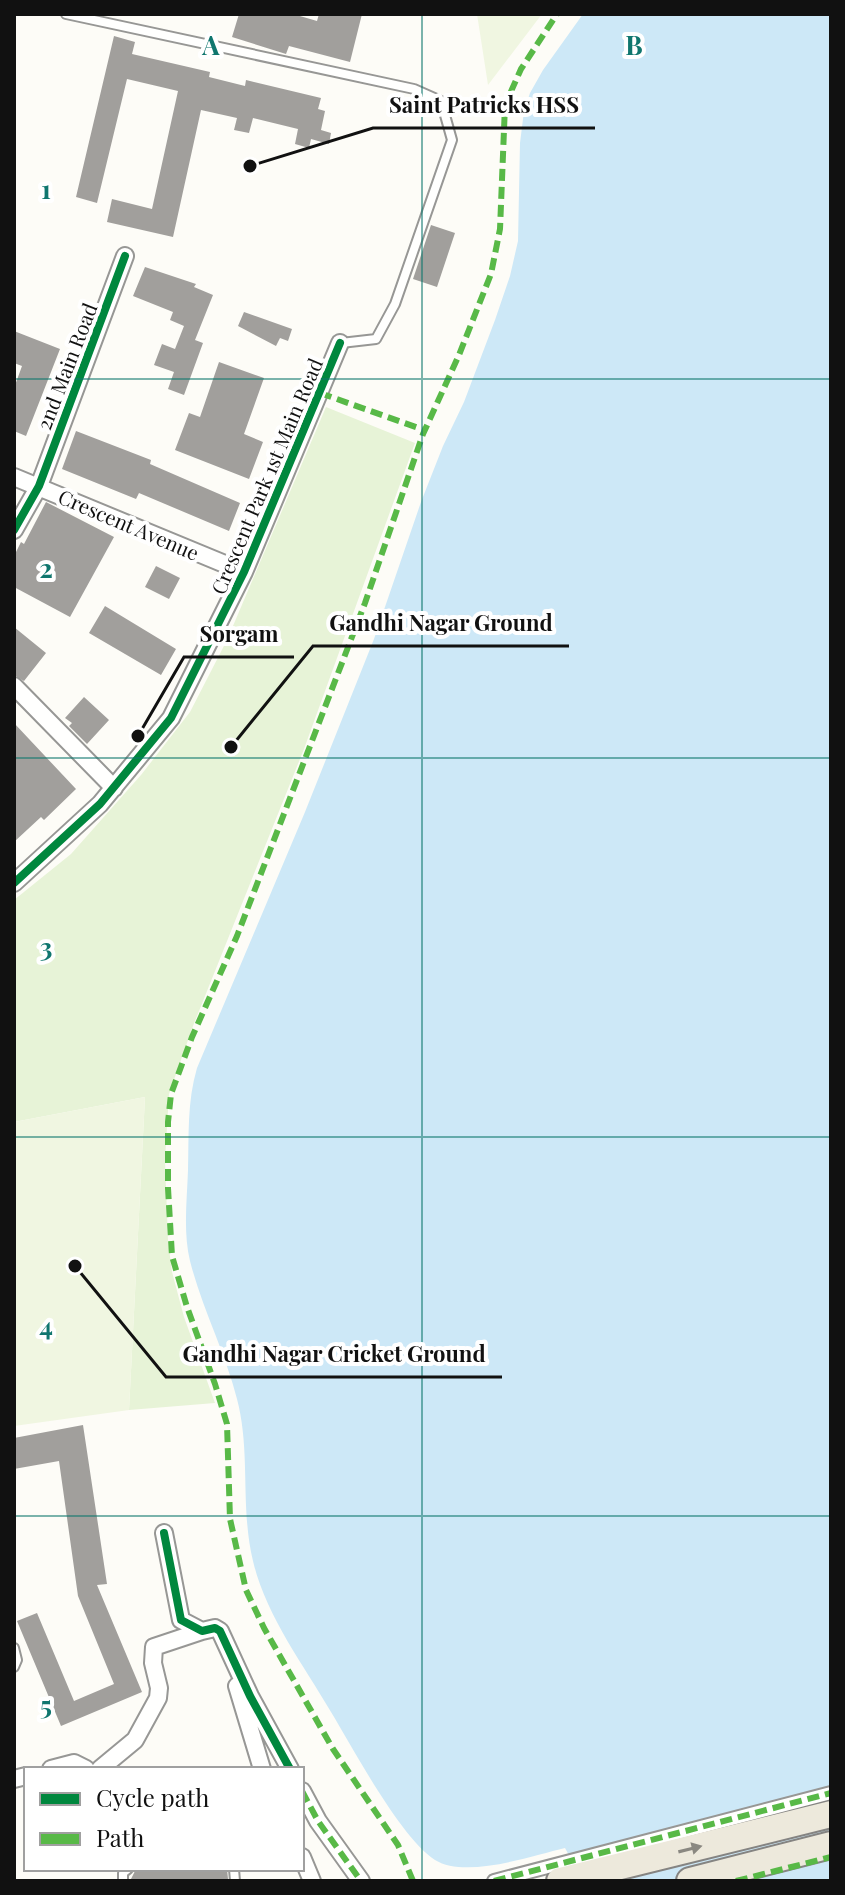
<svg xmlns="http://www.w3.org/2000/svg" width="845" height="1895" font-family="'Playfair Display',serif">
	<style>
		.green { fill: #e7f3d7 }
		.pitch { fill: #f0f6e1 }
		.water { fill: #cde8f7 }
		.building { fill: #a19f9c }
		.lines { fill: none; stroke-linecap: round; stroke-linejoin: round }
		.service-casing { stroke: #979795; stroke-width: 12 }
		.pedestrian-casing { stroke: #979795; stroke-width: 16 }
		.minor-casing { stroke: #979795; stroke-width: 20 }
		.primary-casing { stroke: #858482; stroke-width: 30 }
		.service { stroke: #fffffe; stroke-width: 8 }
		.pedestrian { stroke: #fffffe; stroke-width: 12 }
		.minor { stroke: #fffffe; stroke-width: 16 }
		.primary { stroke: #ede9dc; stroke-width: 26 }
		.quiet { stroke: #58b947; stroke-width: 6; stroke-dasharray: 12 6; stroke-linecap: butt }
		.cycleway-casing { stroke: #fff; stroke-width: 13 }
		.cycleway { stroke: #00873e; stroke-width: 8 }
		.oneway { fill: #8a8881 }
		.grid { fill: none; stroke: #0f766e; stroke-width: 2; stroke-opacity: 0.55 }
		.labels { text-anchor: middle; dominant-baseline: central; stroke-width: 8; stroke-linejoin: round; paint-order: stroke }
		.street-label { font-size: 20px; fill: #111; stroke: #fff }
		.grid-label { font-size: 26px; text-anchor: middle; font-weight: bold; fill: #0f766e; stroke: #fff; stroke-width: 8; stroke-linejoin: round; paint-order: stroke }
		.leader { fill: none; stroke: #111; stroke-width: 3 }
		.callout-dot { fill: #111; stroke: #fff; stroke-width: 3 }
		.callout-label { font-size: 22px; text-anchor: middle; font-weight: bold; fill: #111; stroke: #fff; stroke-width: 8; stroke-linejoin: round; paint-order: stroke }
	</style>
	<rect width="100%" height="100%" fill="#fdfcf7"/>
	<path class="green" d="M326,407L415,443L304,749L193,1026L169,1094L165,1160L168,1241L172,1272L184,1317L215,1403L129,1410L145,1097L14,1122V900L71,854L141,775L190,712L227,640Z"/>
	<path class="pitch" d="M477,14H542L488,85Z
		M145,1097L129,1410L14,1426V1122Z"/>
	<path class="water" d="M583,14H831V1881H583L565,1848C531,1856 466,1879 435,1860C400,1837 354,1750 331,1712C303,1664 266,1616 253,1561C240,1508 251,1452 237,1399C225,1352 202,1308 190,1261C183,1232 187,1200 188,1170C189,1135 187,1102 197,1068L305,812L374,639L421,502L443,446L464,402L495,320L510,276L518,241L520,143L524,111L530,93L543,70Z"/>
	<path class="building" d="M239,14H293L317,21L319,14H362L350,62L289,46L286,54L232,37Z
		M114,36L135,42L132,54L210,72L209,77L245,86L246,80L321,98L318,109L325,111L321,130L331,133L329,144L311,139L309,148L295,144L298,129L253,118L249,133L234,130L237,118L201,110L173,237L107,222L112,199L152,209L178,91L127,79L97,203L76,197Z
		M431,225L455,233L437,287L413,279Z
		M145,267L196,284L194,287L213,295L195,340L203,343L184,395L168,389L174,372L154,365L162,344L175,349L184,326L170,320L173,312L133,296Z
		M244,312L292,329L288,341L280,338L276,346L238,326Z
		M14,331L60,349L26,436L14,431V388L22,366L14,363Z
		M219,362L264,378L244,434L263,442L249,479L175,450L189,413L200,417Z
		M76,431L151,460L150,464L240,503L229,531L139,493L136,499L62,469Z
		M46,502L114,537L70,617L14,587V556L21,542L24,544Z
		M156,566L180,578L169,599L145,587Z
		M105,606L176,649L161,675L89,633Z
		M14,627L46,653L24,681L14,675Z
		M84,697L109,720L87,744L69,726L72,723L65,718Z
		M14,723L76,789L44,820L41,817L14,842Z
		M83,1425L107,1584L97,1585L142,1692L61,1726L17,1621L37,1613L74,1701L114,1684L78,1596L59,1461L14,1469V1438Z
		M143,1869H227L228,1879L130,1881L135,1871Z"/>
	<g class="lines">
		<g class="service-casing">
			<path id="service" d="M66,14L414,89L441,101L452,140L395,304L376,339L341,343
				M14,1648L17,1660L14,1667
				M234,1869L235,1881
				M123,1881V1873L128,1869"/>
		</g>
		<g class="pedestrian-casing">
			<path id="pedestrian" d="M494,1881L831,1793"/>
		</g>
		<g class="minor-casing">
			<path id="minor" d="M14,477L244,572
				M14,530L39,486L125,256
				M14,686L114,788
				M14,883L100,804L171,718L244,572L340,343
				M164,1533L181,1620L202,1631L215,1628L220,1631L250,1696L290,1769
				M237,1686L262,1769
				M51,1769L74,1763L86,1769
				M100,1769L135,1740L158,1698L159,1688L153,1663L154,1647L202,1631
				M14,1779L26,1776
				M302,1791L318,1821L361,1881
				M302,1857L312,1881"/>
		</g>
		<g class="primary-casing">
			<path id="primary" d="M560,1881L831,1814
				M690,1881L831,1845"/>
		</g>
		<use href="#service" class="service"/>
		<use href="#pedestrian" class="pedestrian"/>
		<use href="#minor" class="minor"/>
		<use href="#primary" class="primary"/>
		<path class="quiet" d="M320,393L424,430
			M302,1791L318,1821L361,1881
			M413,1881L398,1845L333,1749L264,1628L246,1590L230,1519L227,1424L215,1384L187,1307L172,1256L168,1188V1122L171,1094L192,1037L237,936L365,603L423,434L459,355L491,274L500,229L505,105L521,69L557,14
			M494,1881L831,1793
			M736,1881L831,1857"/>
		<g class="cycleway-casing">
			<path id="cycleway" d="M14,530L39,486L125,256
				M14,883L100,804L171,718L244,572L340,343
				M164,1533L181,1620L202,1631L215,1628L220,1631L250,1696L290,1769"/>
		</g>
		<use href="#cycleway" class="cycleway"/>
	</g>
	<defs><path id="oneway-solid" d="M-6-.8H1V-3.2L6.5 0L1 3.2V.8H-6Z" transform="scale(2)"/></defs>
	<use class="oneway" href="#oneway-solid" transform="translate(690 1849) rotate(-14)"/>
	<path class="grid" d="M422,14V1881M14,379H831M14,758H831M14,1137H831M14,1516H831"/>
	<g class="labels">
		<g class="street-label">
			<text transform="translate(66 366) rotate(-69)">2nd Main Road</text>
			<text transform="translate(266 476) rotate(-67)">Crescent Park 1st Main Road</text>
			<text transform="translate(129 524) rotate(23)">Crescent Avenue</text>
		</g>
	</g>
	<g class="grid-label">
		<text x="211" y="55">A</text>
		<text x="634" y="55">B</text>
		<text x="46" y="199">1</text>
		<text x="46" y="578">2</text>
		<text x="46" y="957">3</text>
		<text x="46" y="1336">4</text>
		<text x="46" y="1715">5</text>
	</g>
	<path class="leader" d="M250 166L373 128H595M231 747L313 646H569M138 736L184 657H294M75 1266L166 1377H502"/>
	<g class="callout-dot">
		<circle cx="250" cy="166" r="8"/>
		<circle cx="231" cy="747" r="8"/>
		<circle cx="138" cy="736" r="8"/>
		<circle cx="75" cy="1266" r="8"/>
	</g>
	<g class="callout-label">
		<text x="484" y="113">Saint Patricks HSS</text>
		<text x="441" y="631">Gandhi Nagar Ground</text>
		<text x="239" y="642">Sorgam</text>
		<text x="334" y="1362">Gandhi Nagar Cricket Ground</text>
	</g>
	<rect width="845" height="1895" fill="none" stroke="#111111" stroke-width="32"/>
	<rect x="24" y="1767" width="280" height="104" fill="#ffffff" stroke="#a0a0a0" stroke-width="2"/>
	<rect x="40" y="1793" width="40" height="12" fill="#00873e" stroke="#a0a0a0" stroke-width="2"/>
	<text x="96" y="1807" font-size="24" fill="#111111">Cycle path</text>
	<rect x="40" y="1833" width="40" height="12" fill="#58b947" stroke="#a0a0a0" stroke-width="2"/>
	<text x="96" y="1847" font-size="24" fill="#111111">Path</text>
</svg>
